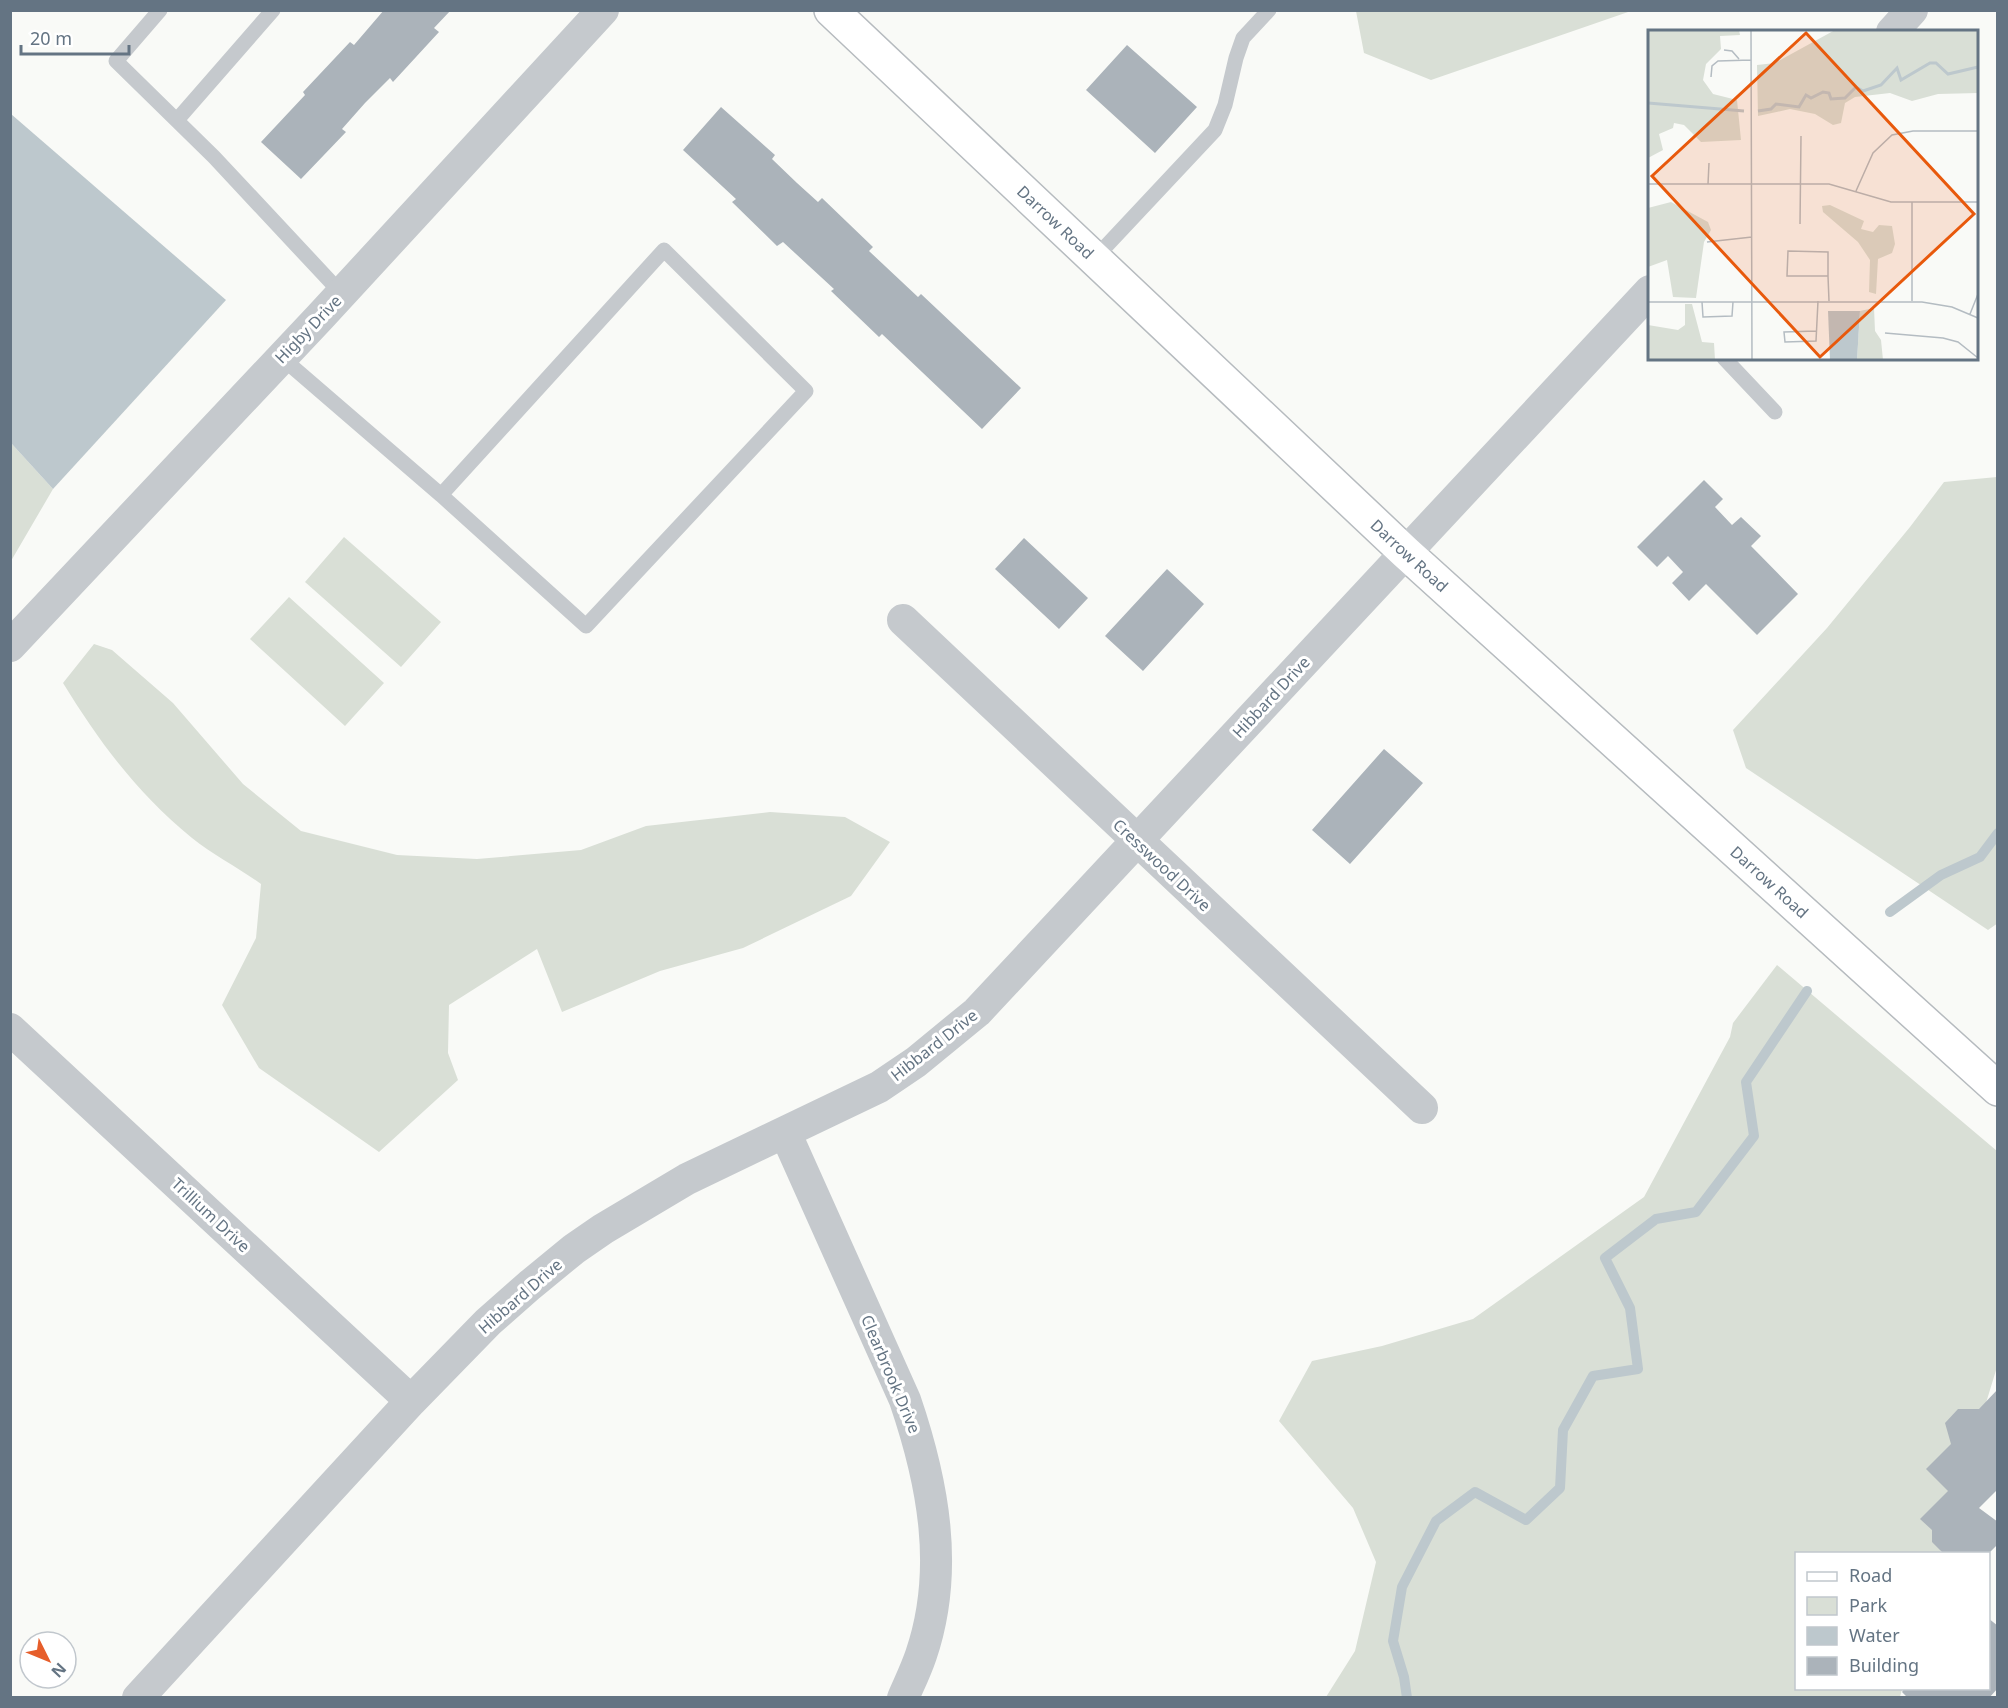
<svg xmlns="http://www.w3.org/2000/svg" width="2008" height="1708" font-family="'Noto Sans',sans-serif">
	<style>
		.green { fill: #d9dfd6 }
		.water { fill: #bdc8cd }
		.lines { fill: none; stroke-linecap: round; stroke-linejoin: round }
		.stream { stroke: #bdc8cd; stroke-width: 10 }
		.building { fill: #abb3ba }
		.primary-casing { stroke: #b6bbbf; stroke-width: 36 }
		.service { stroke: #c5c9cd; stroke-width: 15 }
		.minor { stroke: #c5c9cd; stroke-width: 32 }
		.primary { stroke: #fff; stroke-width: 33 }
		.labels { text-anchor: middle; dominant-baseline: central; stroke-width: 6; stroke-linejoin: round; paint-order: stroke }
		.street-label { font-size: 16px; fill: #647483; stroke: #fff }
		.inset-river { fill: none; stroke: #bdc8cd; stroke-width: 3 }
		.inset-road { fill: none; stroke: #b4bcc2; stroke-width: 1.5 }
		.view { fill: #e8590c; fill-opacity: 0.15; stroke: #e8590c; stroke-width: 3 }
		.inset-edge { fill: none; stroke: #647483; stroke-width: 3 }
	</style>
	<rect width="100%" height="100%" fill="#f9faf7"/>
	<path class="green" d="M1356,11V10L1631,11L1431,80L1364,53Z
		M11,443L53,489L11,561Z
		M1997,477L1998,923L1988,930L1746,768L1733,730L1827,628L1910,527L1944,482Z
		M344,537L441,622L401,667L305,582Z
		M289,597L384,683L345,726L250,639Z
		M94,644L112,650L173,703L243,784L301,831L397,855L477,859L581,850L646,826L770,812L845,817L890,842L851,896L743,948L660,971L562,1012L537,949L449,1005L448,1053L458,1080L379,1152L259,1068L222,1005L256,938L261,884C239,868 213,855 192,838C137,793 100,743 63,683Z
		M1777,965L1997,1151V1367L1940,1553L1796,1554V1688L1902,1689L1900,1697H1326L1355,1651L1376,1562L1353,1508L1279,1421L1312,1361L1382,1346L1473,1319L1644,1197L1730,1037L1733,1023Z"/>
	<path class="water" d="M11,114L226,300L53,489L11,443Z"/>
	<g class="lines">
		<path class="stream" d="M1890,912L1941,875L1980,857L1998,833
			M1407,1698L1404,1677L1393,1641L1402,1587L1436,1521L1475,1492L1526,1520L1560,1488L1563,1430L1593,1376L1638,1369L1630,1308L1605,1258L1656,1219L1696,1212L1754,1136L1746,1082L1807,991"/>
	</g>
	<path class="building" d="M384,10H451L434,28L439,32L393,82L390,78L365,103L342,129L346,132L301,179L261,142L305,95L303,92L350,42L354,45Z
		M1127,45L1197,107L1155,153L1086,90Z
		M721,107L775,155L772,159L797,183L818,202L822,198L873,247L869,251L918,297L921,294L1021,388L982,429L882,334L879,337L831,291L834,289L783,242L777,246L732,202L736,199L683,150Z
		M1704,480L1723,499L1715,507L1732,525L1741,517L1761,536L1751,546L1798,594L1757,635L1706,584L1689,601L1672,583L1683,572L1668,556L1657,567L1637,547Z
		M1024,538L1088,598L1059,629L995,569Z
		M1167,569L1204,604L1143,671L1105,636Z
		M1384,749L1423,783L1350,864L1312,830Z
		M1998,1389V1489L1979,1508L1998,1522V1544L1988,1554H1944L1932,1542V1530L1920,1519L1948,1491L1926,1469L1951,1444L1945,1423L1958,1409H1979Z
		M1988,1618L1998,1626V1688L1989,1698H1908L1902,1692L1905,1688H1988Z"/>
	<g class="lines">
		<g class="primary-casing">
			<g id="primary">
				<path id="s1" d="M831,10L1405,552L1998,1089"/>
			</g>
		</g>
		<path class="service" d="M160,10L116,61L214,157L342,294
			M177,120L273,10
			M1095,258L1215,130L1225,105L1236,58L1243,38L1269,10
			M281,357L441,495L664,250L806,391L586,626L441,495
			M1724,358L1775,412"/>
		<path class="minor" d="M1892,32L1912,10
			M903,620L1422,1108
			M10,646L320,317L603,10
			M10,1029L411,1401
			M785,1132L905,1400C933,1482 950,1570 921,1655C916,1670 909,1684 903,1698
			M138,1698L411,1401L488,1322L530,1285L574,1249L603,1229L687,1179L879,1087L916,1062L977,1012L1650,291"/>
		<use href="#primary" class="primary"/>
	</g>
	<g class="labels">
		<g class="street-label">
			<text stroke="none"><textPath href="#s1" startOffset="309">Darrow Road</textPath></text>
			<text transform="translate(308 329) rotate(-46)">Higby Drive</text>
			<text stroke="none"><textPath href="#s1" startOffset="795">Darrow Road</textPath></text>
			<text transform="translate(1271 697) rotate(-47)">Hibbard Drive</text>
			<text transform="translate(1162 865) rotate(43)">Cresswood Drive</text>
			<text stroke="none"><textPath href="#s1" startOffset="1281">Darrow Road</textPath></text>
			<text transform="translate(934 1045) rotate(-38)">Hibbard Drive</text>
			<text transform="translate(211 1215) rotate(43)">Trillium Drive</text>
			<text transform="translate(520 1296) rotate(-41)">Hibbard Drive</text>
			<text transform="translate(891 1374) rotate(67)">Clearbrook Drive</text>
		</g>
	</g>
	<g transform="translate(1648 30)">
		<rect width="330" height="330" fill="#f9faf7"/>
		<path d="M0,0H91L92,5L72,6L73,19L58,34L55,50L65,64L89,70L93,110L53,112L36,95L26,93L25,98L11,104L15,120L0,128ZM187,0H330V63L290,64L264,71L242,63L207,67L197,73L193,93L185,95L167,84L142,79L110,86L109,35L127,33ZM23,172L60,192L63,200L56,212L48,268L25,267L19,230L0,237V178ZM182,175L216,191L213,199L225,202L231,195L244,196L247,214L244,223L230,229L228,264L221,262L222,230L210,212L175,182L174,176ZM37,274H44L54,312L66,313L67,330H0V295L30,300L37,295ZM226,278L227,301L233,310L235,330H209L212,281Z" fill="#d9dfd6"/>
		<path d="M180,281H212L209,330H182Z" fill="#bdc8cd"/>
		<path class="inset-river" d="M0,73L96,81M110,81L123,79L128,74L151,77L158,65L163,68L175,62L181,63L183,69L197,68L208,57L215,61L233,55L249,38L253,50L282,33H288L300,44L330,37"/>
		<path class="inset-road" d="M103,0L104,330M76,20L84,21L91,29M63,47L64,36L70,31L103,30M0,154H181L243,172H330M60,154L61,133M208,161L225,123L244,105L265,101H330M264,172V271M152,194L153,106M59,212L104,207M180,246V222L140,221L139,246H180L181,271M0,272H274L304,277L330,288M54,272L55,287L84,286L85,272M322,284L330,264M168,301L136,302L137,312L168,311L170,271M237,303L295,308L310,312L330,328"/>
		<path class="view" d="M158,3L326,184L172,327L4,146Z"/>
		<rect width="330" height="330" class="inset-edge"/>
	</g>
	<rect width="2008" height="1708" fill="none" stroke="#647483" stroke-width="24"/>
	<rect x="1795" y="1552" width="195" height="138" fill="#ffffff" stroke="#c1c7cd" stroke-width="1.5"/>
	<rect x="1807" y="1572" width="30" height="9" fill="#ffffff" stroke="#c1c7cd" stroke-width="1.5"/>
	<text x="1849" y="1582" font-size="18" fill="#647483">Road</text>
	<rect x="1807" y="1597" width="30" height="18" fill="#d9dfd6" stroke="#c1c7cd" stroke-width="1.5"/>
	<text x="1849" y="1612" font-size="18" fill="#647483">Park</text>
	<rect x="1807" y="1627" width="30" height="18" fill="#bdc8cd" stroke="#c1c7cd" stroke-width="1.5"/>
	<text x="1849" y="1642" font-size="18" fill="#647483">Water</text>
	<rect x="1807" y="1657" width="30" height="18" fill="#abb3ba" stroke="#c1c7cd" stroke-width="1.5"/>
	<text x="1849" y="1672" font-size="18" fill="#647483">Building</text>
	<g transform="translate(48 1660) rotate(133)"><circle r="28" fill="#ffffff" stroke="#c1c7cd" stroke-width="1.5"/>
	<path d="M0-4.5L10 22L0 15L-10 22Z" fill="#e65e2b"/>
	<text y="-9" font-size="16" font-weight="bold" text-anchor="middle" fill="#647483">N</text>
	</g>
	<path d="M21 45v9h108v-9" fill="none" stroke="#647483" stroke-width="3"/>
	<text x="30" y="45" font-size="18" fill="#647483" stroke="#ffffff" stroke-width="4.5" paint-order="stroke">20 m</text>
</svg>
